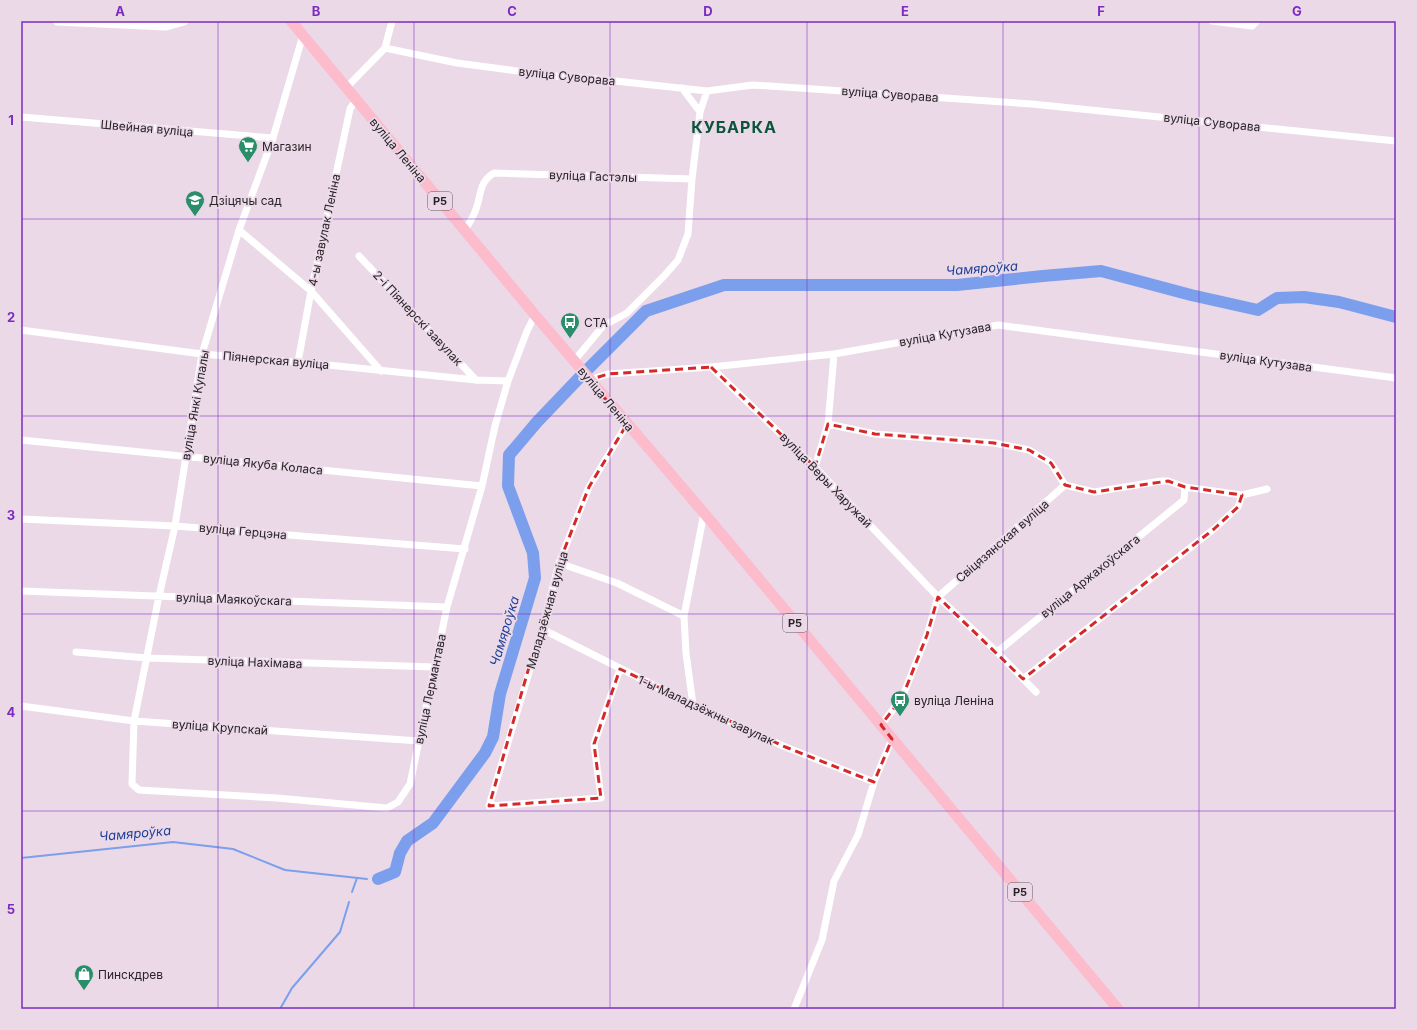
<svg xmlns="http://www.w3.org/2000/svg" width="1417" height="1030" font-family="Inter,sans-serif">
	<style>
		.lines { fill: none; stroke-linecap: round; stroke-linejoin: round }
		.stream { stroke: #7b9fec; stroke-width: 2 }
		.river { stroke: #7b9fec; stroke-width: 12 }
		.minor { stroke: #fff; stroke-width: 7 }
		.tertiary { stroke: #fff; stroke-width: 9 }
		.primary { stroke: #fdbccc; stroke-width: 11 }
		.marked { fill: none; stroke: #d62828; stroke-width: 3; stroke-dasharray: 8 5; stroke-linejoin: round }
		.grid { fill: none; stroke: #7b2cbf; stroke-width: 1; stroke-opacity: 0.55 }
		.labels { text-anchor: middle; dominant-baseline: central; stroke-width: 3.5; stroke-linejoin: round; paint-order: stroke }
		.shield { fill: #ebd9e8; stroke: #635a62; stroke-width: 1 }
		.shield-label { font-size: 11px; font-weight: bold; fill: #292328 }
		.street-label { font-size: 12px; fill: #292328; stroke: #ebd9e8 }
		.poi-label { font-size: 12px; fill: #292328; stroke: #ebd9e8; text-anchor: start }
		.water-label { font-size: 13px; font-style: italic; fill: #1e4098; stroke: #ebd9e8 }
		.district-label { font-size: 16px; font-weight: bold; letter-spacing: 1px; fill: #09543b; stroke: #ebd9e8 }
		.neatline { fill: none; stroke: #7b2cbf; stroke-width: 1.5 }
		.grid-label { font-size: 13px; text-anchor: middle; font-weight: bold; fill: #7b2cbf }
	</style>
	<rect width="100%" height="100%" fill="#ebd9e8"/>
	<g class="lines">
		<path class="stream" d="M21,858L173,842L233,849L285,870L367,879
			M352,892L357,878
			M280,1009L292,988L340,932L349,902"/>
		<path class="river" d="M588,369L646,311L724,285H957L1043,276L1101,271L1191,295L1258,310L1277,298L1304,297L1339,302L1396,317
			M378,879L395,872L400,853L407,841L433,823L485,753L493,737L500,694L535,578L533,553L508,486L509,455L537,422L580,377"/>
		<path class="minor" d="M1212,21L1252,26L1257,21
			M303,35L273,138L239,230L202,354L175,526L159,596L134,721L132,784L139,790L277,798L387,808L398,802L410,784L447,607L482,486L495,426L508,381L527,331L535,315
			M385,48L457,63L563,77L588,78L707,91L753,85L1032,104L1396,141
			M346,88L385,48L392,21
			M682,88L700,112
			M21,117L273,138
			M239,230L311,291L381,371
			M465,230C468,225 472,219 474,214C482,198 477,183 494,173L692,179
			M359,256L476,380
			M21,330L202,354L298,362L476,380L508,381
			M574,361L603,326L627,313L664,276L678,260L688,234L692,179L700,112L707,91
			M298,362L311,291L350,109L356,100
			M711,367L815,467L938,597L997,652L1036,692
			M589,380L608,374L711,367L834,354L998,325L1396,378
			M828,424L875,434L994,443L1029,450L1051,463L1065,485L1094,492L1161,481H1168L1185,487L1184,500L997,652
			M21,440L482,486
			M815,467L828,424L834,354
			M1185,487L1242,495L1267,489
			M21,519L175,526L465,549
			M559,563L617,583L684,616L686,653L693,705
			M21,591L447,607
			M684,616L704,513
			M542,629L693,705L783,746L874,782
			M76,652L147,658L434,667
			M620,669L594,744L601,798L489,806L542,629L559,563L589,487L627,424
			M1023,679L1214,529L1238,507L1242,495
			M21,706L134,721L419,741
			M881,725L902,698L927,635L938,597L1065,485
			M794,1009L822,940L834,881L858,835L874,782L892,739"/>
		<path class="tertiary" d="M57,21L166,26L184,21"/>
		<path class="primary" d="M291,21L535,315L704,513L1118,1009"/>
	</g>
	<path class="marked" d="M711,367L815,467L828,424L875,434L994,443L1029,450L1051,463L1065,485L1094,492L1168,481L1185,487L1242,495L1238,507L1214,529L1023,679L938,597L927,635L902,698L881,725L892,739L874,782L783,746L620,669L594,744L601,798L489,806L559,563L589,487L627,424L589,380L608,374Z"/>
	<path class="grid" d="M218,21V1009M414,21V1009M610,21V1009M807,21V1009M1003,21V1009M1199,21V1009M21,219H1396M21,416H1396M21,614H1396M21,811H1396"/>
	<defs>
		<g id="supermarket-pin" transform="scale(1)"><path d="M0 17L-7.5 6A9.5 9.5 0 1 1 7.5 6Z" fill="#298e69" stroke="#ebd9e8"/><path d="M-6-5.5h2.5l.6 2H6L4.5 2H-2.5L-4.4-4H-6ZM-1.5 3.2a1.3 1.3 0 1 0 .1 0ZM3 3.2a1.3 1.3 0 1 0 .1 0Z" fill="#fff"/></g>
		<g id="school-pin" transform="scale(1)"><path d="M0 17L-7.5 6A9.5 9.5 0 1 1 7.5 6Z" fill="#298e69" stroke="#ebd9e8"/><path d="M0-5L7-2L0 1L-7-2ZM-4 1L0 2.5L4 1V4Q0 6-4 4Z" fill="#fff"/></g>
		<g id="bus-pin" transform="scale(1)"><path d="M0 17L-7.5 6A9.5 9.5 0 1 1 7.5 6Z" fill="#298e69" stroke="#ebd9e8"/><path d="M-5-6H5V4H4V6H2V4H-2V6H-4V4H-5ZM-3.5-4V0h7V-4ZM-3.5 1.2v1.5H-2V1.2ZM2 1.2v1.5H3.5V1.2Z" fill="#fff"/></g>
		<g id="shop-pin" transform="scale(1)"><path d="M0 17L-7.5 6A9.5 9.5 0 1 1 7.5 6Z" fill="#298e69" stroke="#ebd9e8"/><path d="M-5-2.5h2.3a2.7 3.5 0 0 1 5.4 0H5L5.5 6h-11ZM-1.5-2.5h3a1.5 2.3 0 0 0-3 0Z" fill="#fff"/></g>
	</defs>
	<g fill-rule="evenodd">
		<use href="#supermarket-pin" x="248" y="146"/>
		<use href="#school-pin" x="195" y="200"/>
		<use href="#bus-pin" x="570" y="322"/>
		<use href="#bus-pin" x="900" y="700"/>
		<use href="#shop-pin" x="84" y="974"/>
	</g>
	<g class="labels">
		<g class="shield">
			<rect x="428" y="192" width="24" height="18" rx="3"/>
			<rect x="783" y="614" width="24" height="18" rx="3"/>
			<rect x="1008" y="883" width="24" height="18" rx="3"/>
		</g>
		<g class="shield-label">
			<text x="440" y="201">Р5</text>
			<text x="795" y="623">Р5</text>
			<text x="1020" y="892">Р5</text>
		</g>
		<g class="street-label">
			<text transform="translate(567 76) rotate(6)">вуліца Суворава</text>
			<text transform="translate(890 94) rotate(4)">вуліца Суворава</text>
			<text transform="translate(1212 122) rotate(6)">вуліца Суворава</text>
			<text transform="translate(147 128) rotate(5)">Швейная вуліца</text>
			<text transform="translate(398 150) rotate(50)">вуліца Леніна</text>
			<text transform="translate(593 176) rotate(2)">вуліца Гастэлы</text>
			<text transform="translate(324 230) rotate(-78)">4-ы завулак Леніна</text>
			<text transform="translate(418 318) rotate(47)">2-і Піянерскі завулак</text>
			<text transform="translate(945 334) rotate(-10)">вуліца Кутузава</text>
			<text transform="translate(276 360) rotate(5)">Піянерская вуліца</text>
			<text transform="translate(1266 361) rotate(8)">вуліца Кутузава</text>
			<text transform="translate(606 399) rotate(50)">вуліца Леніна</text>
			<text transform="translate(195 405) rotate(-80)">вуліца Янкі Купалы</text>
			<text transform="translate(263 464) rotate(6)">вуліца Якуба Коласа</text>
			<text transform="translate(826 480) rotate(46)">вуліца Веры Харужай</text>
			<text transform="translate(243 531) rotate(5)">вуліца Герцэна</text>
			<text transform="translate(1002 541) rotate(-41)">Свіцязянская вуліца</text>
			<text transform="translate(1090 576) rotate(-39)">вуліца Аржахоўскага</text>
			<text transform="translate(234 599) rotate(2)">вуліца Маякоўскага</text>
			<text transform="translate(547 610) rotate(-74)">Маладзёжная вуліца</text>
			<text transform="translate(255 662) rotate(2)">вуліца Нахімава</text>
			<text transform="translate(430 689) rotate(-78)">вуліца Лермантава</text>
			<text transform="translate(706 710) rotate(25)">1-ы Маладзёжны завулак</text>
			<text transform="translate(220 727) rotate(4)">вуліца Крупскай</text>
		</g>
		<g class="poi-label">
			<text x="262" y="146">Магазин</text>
			<text x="209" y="200">Дзіцячы сад</text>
			<text x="584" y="322">СТА</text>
			<text x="914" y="700">вуліца Леніна</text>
			<text x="98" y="974">Пинскдрев</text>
		</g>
		<g class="water-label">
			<text transform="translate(982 268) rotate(-4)">Чамяроўка</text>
			<text transform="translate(504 631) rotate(-73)">Чамяроўка</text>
			<text transform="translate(135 833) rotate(-5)">Чамяроўка</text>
		</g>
		<g class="district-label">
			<text x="734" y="127">КУБАРКА</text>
		</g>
	</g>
	<rect width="1417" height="1030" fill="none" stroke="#ebd9e8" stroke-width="44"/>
	<rect x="22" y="22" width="1373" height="986" class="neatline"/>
	<g class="grid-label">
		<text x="120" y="16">A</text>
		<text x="316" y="16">B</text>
		<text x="512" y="16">C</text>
		<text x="708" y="16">D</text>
		<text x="905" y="16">E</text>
		<text x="1101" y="16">F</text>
		<text x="1297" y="16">G</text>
		<text x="11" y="125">1</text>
		<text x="11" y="322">2</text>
		<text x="11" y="520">3</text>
		<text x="11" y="717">4</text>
		<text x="11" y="914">5</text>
	</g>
</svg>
